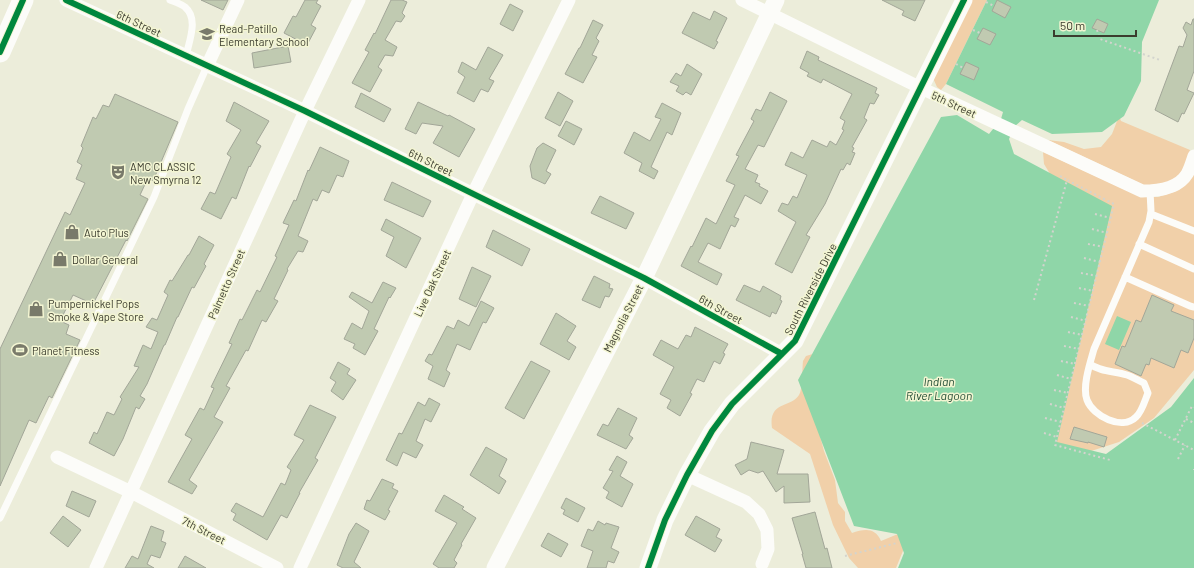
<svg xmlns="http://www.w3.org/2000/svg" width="1194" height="568" font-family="Barlow,sans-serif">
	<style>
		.green { fill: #f1d0a9 }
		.water { fill: #8fd6a8 }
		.building { fill: #c0cab1; stroke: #a2a698 }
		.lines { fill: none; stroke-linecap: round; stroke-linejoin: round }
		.path { stroke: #d3d4ce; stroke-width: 2; stroke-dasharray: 2 3; stroke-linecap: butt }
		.service { stroke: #fcfcf9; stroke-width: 7 }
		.minor { stroke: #fcfcf9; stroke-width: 13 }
		.tertiary { stroke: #fcfcf9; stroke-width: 17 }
		.primary { stroke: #fcfcf9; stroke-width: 21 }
		.cycleway-casing { stroke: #f3f5d2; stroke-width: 8 }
		.cycleway { stroke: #00873e; stroke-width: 6 }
		.labels { text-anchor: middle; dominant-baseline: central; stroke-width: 3; stroke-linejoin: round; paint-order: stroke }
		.street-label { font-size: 11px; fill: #3b3c2e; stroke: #f3f5d2 }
		.poi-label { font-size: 11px; fill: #3b3c2e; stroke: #f3f5d2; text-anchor: start }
		.water-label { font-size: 12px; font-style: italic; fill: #244e36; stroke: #f3f5d2 }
	</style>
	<rect width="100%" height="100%" fill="#ecedda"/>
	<path class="green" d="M970,0H987L946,84L941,90L937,87L933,78Z
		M1119,116L1121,121L1190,150C1188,156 1186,165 1182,171C1175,184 1158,185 1144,185L1048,140L1064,142L1084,149L1101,147L1112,134Z
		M1043,152L1141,197H1158L1177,191L1194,172V370L1154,418L1119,442L1085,453L1055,446V182L1044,164Z
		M816,353L814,413L824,451L835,480L838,503L845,512V521L852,533C864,529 875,527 881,541L898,534L905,546L896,568H858L849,558L833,525L810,454L772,428C768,401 791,408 799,395C803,389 802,369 803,361L806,356Z"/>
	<path class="water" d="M987,0H1159L1142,42L1141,81L1124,116L1102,132L1052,134L1022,120L1015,126L1009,139L1014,154L1112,206L1057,442L1106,454L1171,407L1194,378V568H898L904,553L897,534L854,526L798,380L941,117L957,115L989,134L1001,119L1003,112L946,84Z
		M1117,316L1131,322L1119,350L1105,344Z"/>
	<path class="building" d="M201,0H228L223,10Z
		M305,0H318L316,3L321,6L311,25L316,28L307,45L284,33L293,16L296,17Z
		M391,0H402L407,2L402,13L405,16L401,22L396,21L385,40L397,47L393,56L385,55L378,67L382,70L370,92L352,83L369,52L365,50L374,33L375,34Z
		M882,0H925L915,21L902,15L904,11Z
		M997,0L1011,7L1005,18L992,11Z
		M510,4L523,11L513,31L500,24Z
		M714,11L727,18L716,41L718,42L714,49L682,33L693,12L710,20Z
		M1097,19L1108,24L1104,33L1092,28Z
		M1193,19H1194V71L1187,90L1194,93L1184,114L1182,113L1178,122L1155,110L1179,46L1183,47L1187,35L1183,28L1186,22L1191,25Z
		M593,20L603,25L596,38L599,41L592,55L597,57L583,83L565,74L579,48H580Z
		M983,28L996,34L990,45L977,39Z
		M288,46L291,62L254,68L252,53Z
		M488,47L503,55L489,79L494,81L488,92L481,89L474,102L457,93L465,77L458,72L462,62L476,70Z
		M807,51L819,57L818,60L877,88L875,93L879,95L874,104L870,103L864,118L867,120L852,147L854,148L852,152L855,153L850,165L847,163L843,170L841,169L825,204L806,235L810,237L792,273L775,264L796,222L778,211L782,203L788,205L793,196L797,198L807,175L785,165L791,152L803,158L812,140L827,147L830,141L836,145L844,130L842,129L845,121L840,118L852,94L823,79L821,83L807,76L809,73L800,68Z
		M966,62L979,68L974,80L960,74Z
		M687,64L702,74L691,95L686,92L683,95L676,91L679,86L670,82L676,73L681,76Z
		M558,92L573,101L560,126L545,118Z
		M770,92L787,101L764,147L758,145L745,169L758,175L755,182L760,184L759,186L768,191L761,204L745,195L734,217L739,219L735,227L731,225L720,249L708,243L698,262L722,274L717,285L681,266L691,246L692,247L706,218L716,224L735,185L726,181L739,156L736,155L754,121L751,119L756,109L761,111Z
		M361,93L391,109L384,122L355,107Z
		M115,94L178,122L153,181L148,178L140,195L148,199L127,241L126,240L93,304L73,295L60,321L69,325L66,334L80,340L52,398L49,396L36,423L29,420L0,486V349L65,212L70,215L85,183L76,179L82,165L77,162L83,148L81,146L93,117L96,119L103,105L109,107Z
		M234,102L269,121L256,143L261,146L250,167L249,166L236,199L232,197L221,219L201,209L210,192L215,194L231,157L227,154L241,130L226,121Z
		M418,102L448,116L449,115L475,129L459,157L433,143L443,126L422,123L416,134L405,129Z
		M662,103L681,113L672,135L667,132L651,167L658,171L654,179L639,171L642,163L624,153L634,132L650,141L661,119L655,117Z
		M566,121L582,129L574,145L558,136Z
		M543,143L556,150L546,171L551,174L545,184L532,178L530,166L537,148Z
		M320,147L349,161L343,177L337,175L329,193L322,190L317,201L313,199L298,236L308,241L303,252L298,251L287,269L288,270L274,299L278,301L266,322L262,320L248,351L246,350L226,386L230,388L214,417L223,422L189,480L197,486L192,494L168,482L192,439L185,435L200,408L204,410L214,388L211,387L232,344L229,343L240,319L242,320L257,290L260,292L277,257L275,256L289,225L283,223L294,200L296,201L308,170L309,171Z
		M392,182L431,201L423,217L384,200Z
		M600,196L634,213L626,229L591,213Z
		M386,219L421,238L406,268L386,256L394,237L381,230Z
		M493,230L530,249L522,266L486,247Z
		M199,236L214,245L204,264L206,266L194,288L192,287L178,317H177L165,345H164L147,384L140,396L145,399L139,409L136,407L123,439L114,456L89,443L94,432L97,434L107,412L114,415L122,399L120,397L139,367L134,366L143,345L151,349L158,332L146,327L152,318L157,320L168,295L164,292L170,280L172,281L188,255H189Z
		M472,267L491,276L476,307L459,299Z
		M594,276L610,284L609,288L613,289L609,297L605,296L600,308L582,300Z
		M383,282L396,288L390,298L389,297L374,329L378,331L365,355L353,348L355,344L344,339L352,323L362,329L369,311L349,297L352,292L372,303Z
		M744,285L760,292L763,286L781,296L780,300L782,301L776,314L772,312L770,317L736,300Z
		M1152,295L1174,305L1171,311L1194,320V338L1188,353L1181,350L1174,368L1151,358L1149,365L1146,364L1141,376L1115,364L1122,346L1125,347L1136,320L1141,322Z
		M481,301L494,308L486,323L483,322L470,350L457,344L446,370L450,373L444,387L428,379L433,366L425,361L429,354L432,355L447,326L454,329L458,320L469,326Z
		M556,313L576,326L567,341L576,347L569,360L540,344Z
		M695,327L728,344L723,353L725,354L720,364L714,361L704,382L697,379L690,393L692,394L680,416L667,408L671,400L660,394L674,367L653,355L661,340L678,349L686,335L691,337Z
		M531,361L550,371L524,419L505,408Z
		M338,362L350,369L347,374L356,380L343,400L331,391L336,382L330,378Z
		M429,398L440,404L431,422L425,419L416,441L423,445L416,458L403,452L397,466L386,460L399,433L402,434L418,402L425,406Z
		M310,405L336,417L315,458L318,460L299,493H300L287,518L281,515L267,540L233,520L236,514L231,511L236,503L263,517L281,483L285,485L291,470L287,467L304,440L294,435Z
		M618,408L637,418L629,435L633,438L626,449L597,435L603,424L608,426Z
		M1074,427L1107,437L1104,447L1088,442V443L1070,439Z
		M751,442L784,450L777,474H808L810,502L784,503V486L776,492L763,471L758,473L749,470L741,475L735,465L747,459Z
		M486,447L507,459L499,476L506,481L499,494L470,475Z
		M617,456L627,462L620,476L633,484L622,507L606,498L609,492L603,488L613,471L609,470Z
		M382,479L394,484L392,488L398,491L388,510L390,511L385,520L364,509L367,500L370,501Z
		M72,491L96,501L89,517L66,506Z
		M444,495L464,507L462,509L476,518L461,544L462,545L454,560L457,563L454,568H439L433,564L457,523L435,511Z
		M566,498L585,508L578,522L563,514L565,510L561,508Z
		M815,512L825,549L827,548L832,568H806L802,554H803L792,518Z
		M63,516L81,530L68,547L50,533Z
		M696,516L720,529L716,537L722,540L715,552L685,535Z
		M598,521L605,525L606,523L619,527L611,548L619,552L614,563L608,561L606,568H587L593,551L581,546L588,529L593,531Z
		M356,523L369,531L354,562L361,568H343L337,565L349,534Z
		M151,526L164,531L161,541L166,543L160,558L151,555L147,564L154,568H125L132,556L138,559Z
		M548,533L568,544L561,557L541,546Z
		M185,556L206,568H178Z"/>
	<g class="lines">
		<path class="path" d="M986,2L994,6
			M973,30L980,33
			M1097,30L1100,39L1160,60
			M956,64L963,68
			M1060,176L1067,180
			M1095,214L1111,218
			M1092,229L1107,233
			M1088,244L1104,247
			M1084,258L1100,262
			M1081,273L1097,276
			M1079,288L1093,291
			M1034,300L1067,180L1114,204L1055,445L1110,460
			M1074,303L1089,306
			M1071,317L1086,321
			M1068,332L1082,335
			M1064,346L1079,349
			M1061,361L1075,364
			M1057,375L1071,379
			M1054,390L1068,393
			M1050,404L1064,408
			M1045,418L1061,422
			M1186,419L1194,423
			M1142,423L1194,450
			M1044,433L1057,437
			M1175,440L1192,406L1194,407
			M1178,459L1185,445
			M1194,470V469
			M845,556L897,543"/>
		<path class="service" d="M170,0C175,2 181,4 185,7C199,19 189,41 186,56
			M1151,214L1194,231
			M1139,244L1194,269
			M1125,277L1190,306L1194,307
			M1090,364C1100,372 1115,371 1127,375C1133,377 1139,381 1144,383L1148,393C1145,400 1142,412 1136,417C1122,431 1093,416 1087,400C1082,387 1090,363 1094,349L1149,222L1151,211L1150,191
			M0,518L154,197L188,109L207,66"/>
		<path class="minor" d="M66,0L305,111L644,278L782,354
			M742,0L921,88L1142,191C1158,191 1178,189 1187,174C1190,169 1192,162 1194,156
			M207,66L238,0
			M57,457L131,492L277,568
			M687,475L746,502L759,514L767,530L768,549L762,564
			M96,568L305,111L359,0
			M300,568L473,194L569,0"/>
		<path class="tertiary" d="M495,568L644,278L776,0
			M648,568L665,520L687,475L712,431L732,404L795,341L964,0"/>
		<path class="primary" d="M0,52L23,0"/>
		<g class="cycleway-casing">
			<path id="cycleway" d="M66,0L305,111L644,278L782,354
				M0,52L23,0
				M648,568L665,520L687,475L712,431L732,404L795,341L964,0"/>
		</g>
		<use href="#cycleway" class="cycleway"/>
	</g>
	<defs>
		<g id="school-bare" transform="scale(1.2)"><path d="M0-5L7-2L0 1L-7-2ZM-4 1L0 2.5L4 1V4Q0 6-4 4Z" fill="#797a6a" stroke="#f3f5d2" stroke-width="2.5" paint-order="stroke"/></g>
		<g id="theatre-bare" transform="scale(1.2)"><path d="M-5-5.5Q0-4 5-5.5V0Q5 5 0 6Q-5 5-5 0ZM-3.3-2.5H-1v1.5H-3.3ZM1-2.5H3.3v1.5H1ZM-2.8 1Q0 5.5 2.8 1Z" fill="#797a6a" stroke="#f3f5d2" stroke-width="2.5" paint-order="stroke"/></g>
		<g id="shop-bare" transform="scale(1.2)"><path d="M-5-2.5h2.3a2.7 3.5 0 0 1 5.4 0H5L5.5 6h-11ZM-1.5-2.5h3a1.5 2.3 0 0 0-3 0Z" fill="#797a6a" stroke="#f3f5d2" stroke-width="2.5" paint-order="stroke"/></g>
		<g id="stadium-bare" transform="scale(1.2)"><path d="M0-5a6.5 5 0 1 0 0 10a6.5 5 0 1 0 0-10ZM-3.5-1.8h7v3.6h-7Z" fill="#797a6a" stroke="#f3f5d2" stroke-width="2.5" paint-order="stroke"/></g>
	</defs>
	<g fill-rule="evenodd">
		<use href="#school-bare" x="207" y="34"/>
		<use href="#theatre-bare" x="118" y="172"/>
		<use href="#shop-bare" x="72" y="232"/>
		<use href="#shop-bare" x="60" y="259"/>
		<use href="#shop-bare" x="36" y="309"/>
		<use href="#stadium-bare" x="20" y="350"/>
	</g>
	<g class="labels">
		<g class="street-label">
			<text transform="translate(139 23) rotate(25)">6th Street</text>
			<text transform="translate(954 104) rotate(25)">5th Street</text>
			<text transform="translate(431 162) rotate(26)">6th Street</text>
			<text transform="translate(432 283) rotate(-65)">Live Oak Street</text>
			<text transform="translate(226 284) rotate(-66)">Palmetto Street</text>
			<text transform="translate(810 289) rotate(-63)">South Riverside Drive</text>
			<text transform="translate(721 309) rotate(29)">6th Street</text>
			<text transform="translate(623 318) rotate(-63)">Magnolia Street</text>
			<text transform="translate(204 530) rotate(27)">7th Street</text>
		</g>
		<g class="poi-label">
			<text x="219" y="28">Read-Patillo<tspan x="219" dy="13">Elementary School</tspan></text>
			<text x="130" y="166">AMC CLASSIC<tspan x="130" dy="13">New Smyrna 12</tspan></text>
			<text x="84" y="232">Auto Plus</text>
			<text x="72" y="259">Dollar General</text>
			<text x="48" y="303">Pumpernickel Pops<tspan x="48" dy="13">Smoke &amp; Vape Store</tspan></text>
			<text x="32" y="350">Planet Fitness</text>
		</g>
		<g class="water-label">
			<text x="939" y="381">Indian<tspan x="939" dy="14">River Lagoon</tspan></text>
		</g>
	</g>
	<path d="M1054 30v6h82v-6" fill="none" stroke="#3b3c2e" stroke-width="2"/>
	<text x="1060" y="30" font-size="12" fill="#3b3c2e" stroke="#f3f5d2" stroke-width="3" paint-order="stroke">50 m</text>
</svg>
